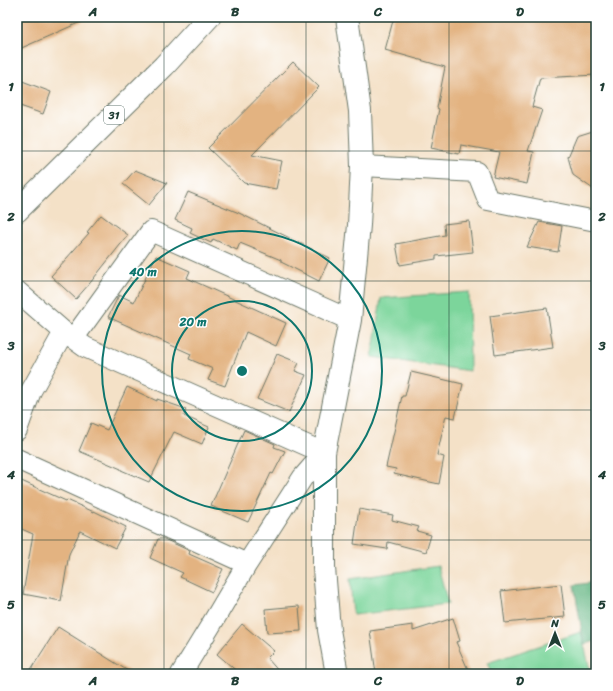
<svg xmlns="http://www.w3.org/2000/svg" width="613" height="691" font-family="Sriracha,sans-serif">
	<style>
		.green { fill: #7cd59b; stroke: #4e8968 }
		.forest { fill: #65b683; stroke: #427a5c }
		.building { fill: #e3b381 }
		.lines { fill: none; stroke-linecap: round; stroke-linejoin: round }
		.street-casing { stroke: #6a7667; stroke-width: 22 }
		.secondary-casing { stroke: #6a7667; stroke-width: 24 }
		.primary-casing { stroke: #6a7667; stroke-width: 24 }
		.street { stroke: #fff; stroke-width: 20 }
		.secondary { stroke: #fff; stroke-width: 22 }
		.primary { stroke: #fff; stroke-width: 22 }
		.grid { fill: none; stroke: #1f3d34; stroke-width: 1; stroke-opacity: 0.55 }
		.ring { fill: none; stroke: #0f766e; stroke-width: 2 }
		.labels { text-anchor: middle; dominant-baseline: central; stroke-width: 3; stroke-linejoin: round; paint-order: stroke }
		.shield { fill: #fff; stroke: #627771; stroke-width: 1 }
		.shield-label { font-size: 11px; font-weight: bold; fill: #1f3d34 }
		.centre { fill: #0f766e; stroke: #fff; stroke-width: 2 }
		.ring-label { font-size: 12px; text-anchor: middle; font-weight: bold; fill: #0f766e; stroke: #fff; stroke-width: 3; stroke-linejoin: round; paint-order: stroke }
		.neatline { fill: none; stroke: #1f3d34; stroke-width: 1.5 }
		.grid-label { font-size: 13px; text-anchor: middle; font-weight: bold; fill: #1f3d34 }
	</style>
	<rect width="100%" height="100%" fill="#fff"/>
	<filter id="ink" filterUnits="userSpaceOnUse"><feTurbulence type="fractalNoise" baseFrequency=".025" numOctaves="2"/><feDisplacementMap in="SourceGraphic" scale="8" xChannelSelector="R" yChannelSelector="G"/><feConvolveMatrix kernelMatrix="1 2 1 2 8 2 1 2 1" color-interpolation-filters="sRGB"/></filter>
	<filter id="wash" filterUnits="userSpaceOnUse"><feTurbulence type="fractalNoise" baseFrequency=".012" numOctaves="4" result="noise"/><feDisplacementMap in="SourceGraphic" scale="16" xChannelSelector="R" yChannelSelector="G"/><feGaussianBlur stdDeviation="0.9" result="paint"/><feColorMatrix in="noise" values="0 0 0 0 0 0 0 0 0 0 0 0 0 0 0 0 0 1.4 0 .05"/><feComposite in="paint" operator="in"/></filter>
	<g filter="url(#wash)">
		<rect width="100%" height="100%" fill="#f4e1c7"/>
		<path class="green" d="M469,292L470,371L372,357L381,298Z
			M438,566L448,604L353,615L350,579Z
			M581,632L591,674H492L487,663Z"/>
		<path class="forest" d="M596,582V641L584,644L574,585Z"/>
		<g id="blocks">
			<path class="building" d="M17,17H92L17,50Z
				M394,17H596V75L540,78L532,107L542,110L528,151L534,152L527,184L493,177L499,152L461,145L459,154L431,148L439,109L437,108L445,67L385,50Z
				M293,62L319,87L252,155L282,161L276,189L244,183L208,148Z
				M17,79L51,92L43,114L17,105Z
				M596,130V191L573,175L568,157L577,136Z
				M135,170L167,183L149,205L123,184Z
				M188,192L239,213L330,258L319,281L281,262V260L240,243L237,250L213,239L211,243L190,233L192,228L175,220Z
				M101,215L128,235L90,283L76,299L51,276L89,233L87,232Z
				M469,221L473,252L436,256V259L400,265L396,244L445,235L444,224Z
				M539,222L562,226L558,252L527,247Z
				M156,256L190,271L187,278L286,323L276,346L246,332L225,386L208,380L213,369L189,359L191,354L108,317L119,295L134,302Z
				M547,308L553,347L495,355L490,316Z
				M277,354L299,363L295,371L306,375L289,412L257,399Z
				M411,372L463,384L455,418L446,416L437,455L444,457L439,484L394,474L396,469L386,467L402,396H405Z
				M127,387L157,401V399L186,409L184,416L209,427L202,444L174,432L149,482L121,470V469L79,451L91,423L107,430Z
				M244,430L275,444L274,447L285,451L273,474L271,473L248,522L211,506Z
				M17,479L66,501L67,500L94,512V511L126,527L115,548L80,531L69,554L61,601L23,594L33,534L17,527Z
				M359,509L393,515L392,520L419,527L417,531L431,535L426,552L388,542L387,549L354,544Z
				M158,539H164L190,551L189,554L223,569L212,592L180,577L183,573L150,558Z
				M561,584L565,617L505,623L501,591Z
				M299,606L301,631L267,633L265,609Z
				M453,618L460,641L456,642L470,674H376L370,631L413,625V631Z
				M242,624L274,651L267,658L281,674H240L217,654Z
				M58,627L133,674H28Z"/>
		</g>
	</g>
	<g filter="url(#ink)">
		<use href="#blocks" fill-opacity="0" stroke="#6a7667" stroke-width="1"/>
		<g class="lines">
			<g class="street-casing">
				<path id="street" d="M362,166L477,172L488,200L596,221
					M17,291L64,332L85,347L324,453L303,477L247,564L211,625L181,674
					M73,339L151,231L350,320
					M17,430L31,391L64,332
					M17,459L247,564"/>
			</g>
			<g class="secondary-casing">
				<path id="secondary" d="M337,674L329,630L324,568V453L350,320L359,225L362,166L360,111L347,17"/>
			</g>
			<g class="primary-casing">
				<path id="primary" d="M17,211L164,66L209,17"/>
			</g>
			<use href="#street" class="street"/>
			<use href="#secondary" class="secondary"/>
			<use href="#primary" class="primary"/>
		</g>
	</g>
	<path class="grid" d="M164,17V674M306,17V674M449,17V674M17,151H596M17,281H596M17,410H596M17,540H596"/>
	<g class="ring">
		<circle cx="242" cy="371" r="70"/>
		<circle cx="242" cy="371" r="140"/>
	</g>
	<g class="labels">
		<rect class="shield" x="104" y="106" width="20" height="18" rx="3"/>
		<g class="shield-label">
			<text x="114" y="115">31</text>
		</g>
	</g>
	<circle cx="242" cy="371" r="6" class="centre"/>
	<g class="ring-label">
		<text x="143" y="276">40 m</text>
		<text x="193" y="326">20 m</text>
	</g>
	<rect width="613" height="691" fill="none" stroke="#fff" stroke-width="44"/>
	<g transform="translate(555 633)" stroke="#ffffff" stroke-width="3" paint-order="stroke">
	<path d="M0-3L7 15L0 10L-7 15Z" fill="#1f3d34"/>
	<text y="-6" font-size="11" font-weight="bold" text-anchor="middle" fill="#1f3d34">N</text>
	</g>
	<rect x="22" y="22" width="569" height="647" class="neatline"/>
	<g class="grid-label">
		<text x="93" y="16">A</text>
		<text x="235" y="16">B</text>
		<text x="378" y="16">C</text>
		<text x="520" y="16">D</text>
		<text x="11" y="91">1</text>
		<text x="602" y="91">1</text>
		<text x="11" y="221">2</text>
		<text x="602" y="221">2</text>
		<text x="11" y="350">3</text>
		<text x="602" y="350">3</text>
		<text x="11" y="479">4</text>
		<text x="602" y="479">4</text>
		<text x="11" y="609">5</text>
		<text x="602" y="609">5</text>
		<text x="93" y="685">A</text>
		<text x="235" y="685">B</text>
		<text x="378" y="685">C</text>
		<text x="520" y="685">D</text>
	</g>
</svg>
